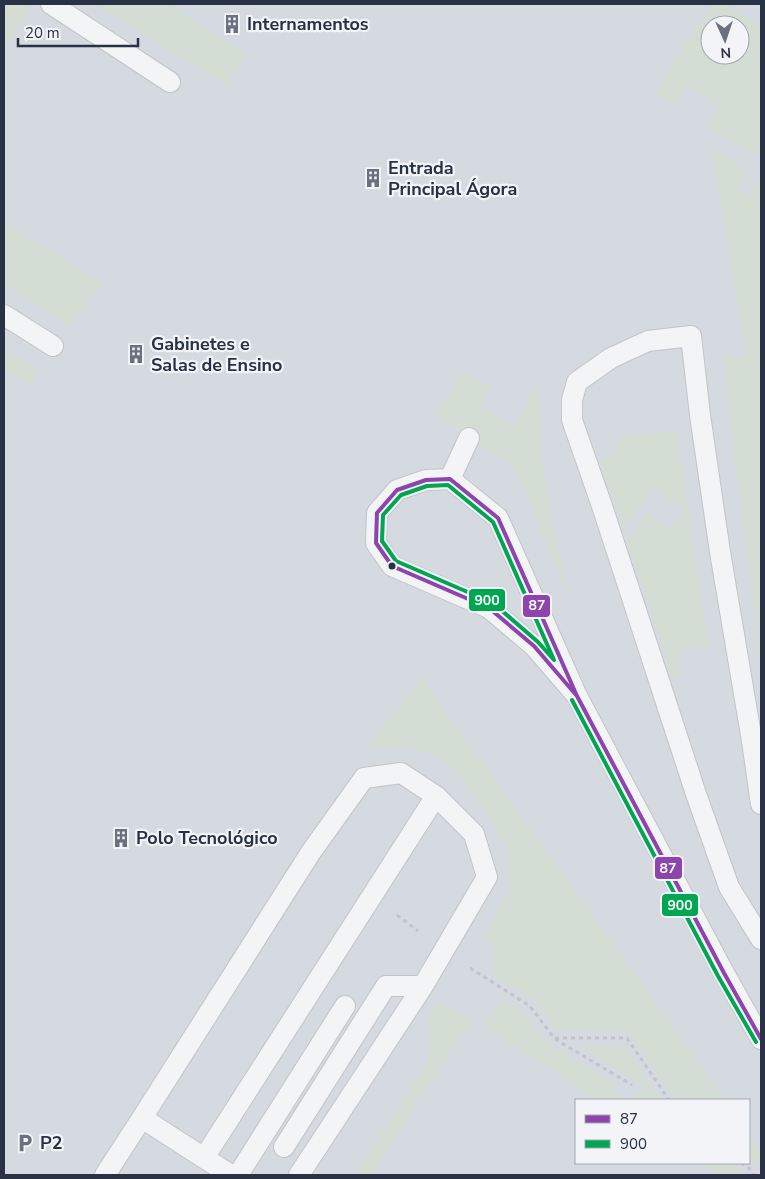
<svg xmlns="http://www.w3.org/2000/svg" width="765" height="1179" font-family="'Nunito Sans',sans-serif">
	<style>
		.built { fill: #d5d9e0; fill-rule: evenodd }
		.green { fill: #d4ddd4; fill-rule: evenodd }
		.lines { fill: none; stroke-linecap: round; stroke-linejoin: round }
		.service-casing { stroke: #c2c4c7; stroke-width: 22 }
		.path { stroke: #c3c4c9; stroke-width: 3; stroke-dasharray: 4 4; stroke-linecap: butt }
		.service { stroke: #f3f4f6; stroke-width: 20 }
		.bus-1-casing { stroke: #f2f4f8; stroke-width: 8 }
		.bus-2-casing { stroke: #f2f4f8; stroke-width: 8 }
		.bus-1 { stroke: #8e44ad; stroke-width: 4 }
		.bus-2 { stroke: #00a651; stroke-width: 4 }
		.bus-dot { fill: #293145; stroke: #f2f4f8; stroke-width: 2 }
		.labels { text-anchor: middle; dominant-baseline: central; stroke-width: 4.5; stroke-linejoin: round; paint-order: stroke }
		.poi-label { font-size: 18px; font-weight: bold; fill: #293145; stroke: #f2f4f8; text-anchor: start }
		.line-badge { stroke: #f2f4f8; stroke-width: 2 }
		.badge-label { font-size: 14px; text-anchor: middle; font-weight: bold; fill: #fff }
	</style>
	<rect width="100%" height="100%" fill="#e4e6e9"/>
	<path class="built" d="M4,4H761V1175H4ZM710,25H740V55H710ZM576,1100H749V1163H576Z"/>
	<path class="green" d="M4,4H22L31,9L5,47L4,46Z
		M94,4H168L246,53L226,85Z
		M712,4H726L761,26V159L707,126L719,108L687,86L674,105L654,93ZM710,25H740V55H710Z
		M711,147L749,171L737,188L749,196L761,177V674L722,359L746,356Z
		M4,222L101,283L70,325L4,284Z
		M4,349L38,370L29,385L4,369Z
		M462,372L492,387L480,406L513,426L525,407L538,381L541,450L551,518L570,602L521,482L507,462L469,438L436,413Z
		M676,431L708,647L678,650L682,676L672,678L628,542L647,513L671,529L684,509L651,488L624,531L599,460L619,454L618,436Z
		M422,678L725,1100H676L627,1031L555,1030L534,999L494,977L495,947L483,938L509,889L507,848L487,815L454,769L431,754L404,746L365,748Z
		M503,999L524,1014L545,1042L616,1084L611,1092L620,1097L618,1100H598L481,1025Z
		M439,1001L472,1019L371,1175H354L426,1065L431,1036L429,1015Z
		M581,1046H625L661,1100H638L635,1098L643,1087Z
		M749,1133L761,1151V1173L749,1158Z
		M696,1163H728L742,1173L744,1175H716Z"/>
	<g class="lines">
		<g class="service-casing">
			<path id="service" d="M51,4L170,82
				M4,315L53,346
				M450,479L469,438
				M577,696L534,646L489,608L392,566L376,543L377,513L397,490L426,480L450,479L498,518L577,696L724,973L761,1039
				M761,804L752,741L720,552L700,415L691,336L648,341L611,358L577,382L572,400V420L602,506L696,794L729,887L761,939
				M142,1118L204,1158L436,796
				M284,1147L386,986H423
				M204,1158L231,1175
				M105,1175L142,1118L311,852L364,778L401,773L436,796L474,834L487,877L423,986L299,1175
				M238,1175L345,1006"/>
		</g>
		<path class="path" d="M397,915L418,931
			M470,968L530,1006L554,1038H627L669,1100
			M555,1039L632,1085
			M741,1163L748,1167L754,1175"/>
		<use href="#service" class="service"/>
		<g class="bus-1-casing">
			<path id="bus-1" d="M450,479L498,518L577,696L534,646L489,608L392,566L376,543L377,513L397,490L426,480Z
				M577,696L724,973L761,1039"/>
		</g>
		<g class="bus-2-casing">
			<path id="bus-2" d="M448,485L493,522L554,660L538,642L493,603L396,561L382,541L383,515L401,495L427,486Z
				M572,700L718,976L756,1042"/>
		</g>
		<use href="#bus-1" class="bus-1"/>
		<use href="#bus-2" class="bus-2"/>
	</g>
	<defs>
		<g id="building-bare" transform="scale(1.5)"><path d="M-4-6H4V6H1V3H-1V6H-4ZM-2.5-4.3h1.7v1.8h-1.7ZM.8-4.3h1.7v1.8H.8ZM-2.5-1h1.7V.8h-1.7ZM.8-1h1.7V.8H.8Z" fill="#6a707e" stroke="#f2f4f8" stroke-width="2.5" paint-order="stroke"/></g>
		<g id="parking-bare" transform="scale(1.5)"><path d="M-3.5-5.5H1a3.5 3.5 0 0 1 0 7H-1V5.5H-3.5ZM-1-3.4V-.6H.8a1.4 1.4 0 0 0 0-2.8Z" fill="#6a707e" stroke="#f2f4f8" stroke-width="2.5" paint-order="stroke"/></g>
	</defs>
	<g fill-rule="evenodd">
		<use href="#building-bare" x="232" y="24"/>
		<use href="#building-bare" x="373" y="178"/>
		<use href="#building-bare" x="136" y="354"/>
		<use href="#building-bare" x="121" y="838"/>
		<use href="#parking-bare" x="25" y="1143"/>
	</g>
	<circle class="bus-dot" cx="392" cy="566" r="4.5"/>
	<g class="labels">
		<g class="poi-label">
			<text x="247" y="24">Internamentos</text>
			<text x="388" y="168">Entrada<tspan x="388" dy="21">Principal Ágora</tspan></text>
			<text x="151" y="344">Gabinetes e<tspan x="151" dy="21">Salas de Ensino</tspan></text>
			<text x="136" y="838">Polo Tecnológico</text>
			<text x="40" y="1143">P2</text>
		</g>
	</g>
	<g class="line-badge">
		<rect x="468" y="588" width="38" height="24" rx="5" fill="#00a651"/>
		<rect x="522" y="594" width="29" height="24" rx="5" fill="#8e44ad"/>
		<rect x="654" y="856" width="29" height="24" rx="5" fill="#8e44ad"/>
		<rect x="661" y="893" width="38" height="24" rx="5" fill="#00a651"/>
	</g>
	<g class="badge-label">
		<text x="487" y="605">900</text>
		<text x="537" y="610">87</text>
		<text x="668" y="873">87</text>
		<text x="680" y="910">900</text>
	</g>
	<rect width="765" height="1179" fill="none" stroke="#293145" stroke-width="10"/>
	<rect x="575" y="1099" width="175" height="65" fill="#f2f4f8" stroke="#a2a6b0"/>
	<rect x="585" y="1115" width="25" height="8" fill="#8e44ad" stroke="#a2a6b0"/>
	<text x="620" y="1124" font-size="15" fill="#293145">87</text>
	<rect x="585" y="1140" width="25" height="8" fill="#00a651" stroke="#a2a6b0"/>
	<text x="620" y="1149" font-size="15" fill="#293145">900</text>
	<g transform="translate(725 40) rotate(177)"><circle r="24" fill="#f2f4f8" stroke="#a2a6b0"/>
	<path d="M0-4L9 19L0 12L-9 19Z" fill="#6a707e"/>
	<text y="-8" font-size="14" font-weight="bold" text-anchor="middle" fill="#293145">N</text>
	</g>
	<path d="M18 38v8h120v-8" fill="none" stroke="#293145" stroke-width="2.5"/>
	<text x="25" y="38" font-size="15" fill="#293145" stroke="#f2f4f8" stroke-width="4" paint-order="stroke">20 m</text>
</svg>
